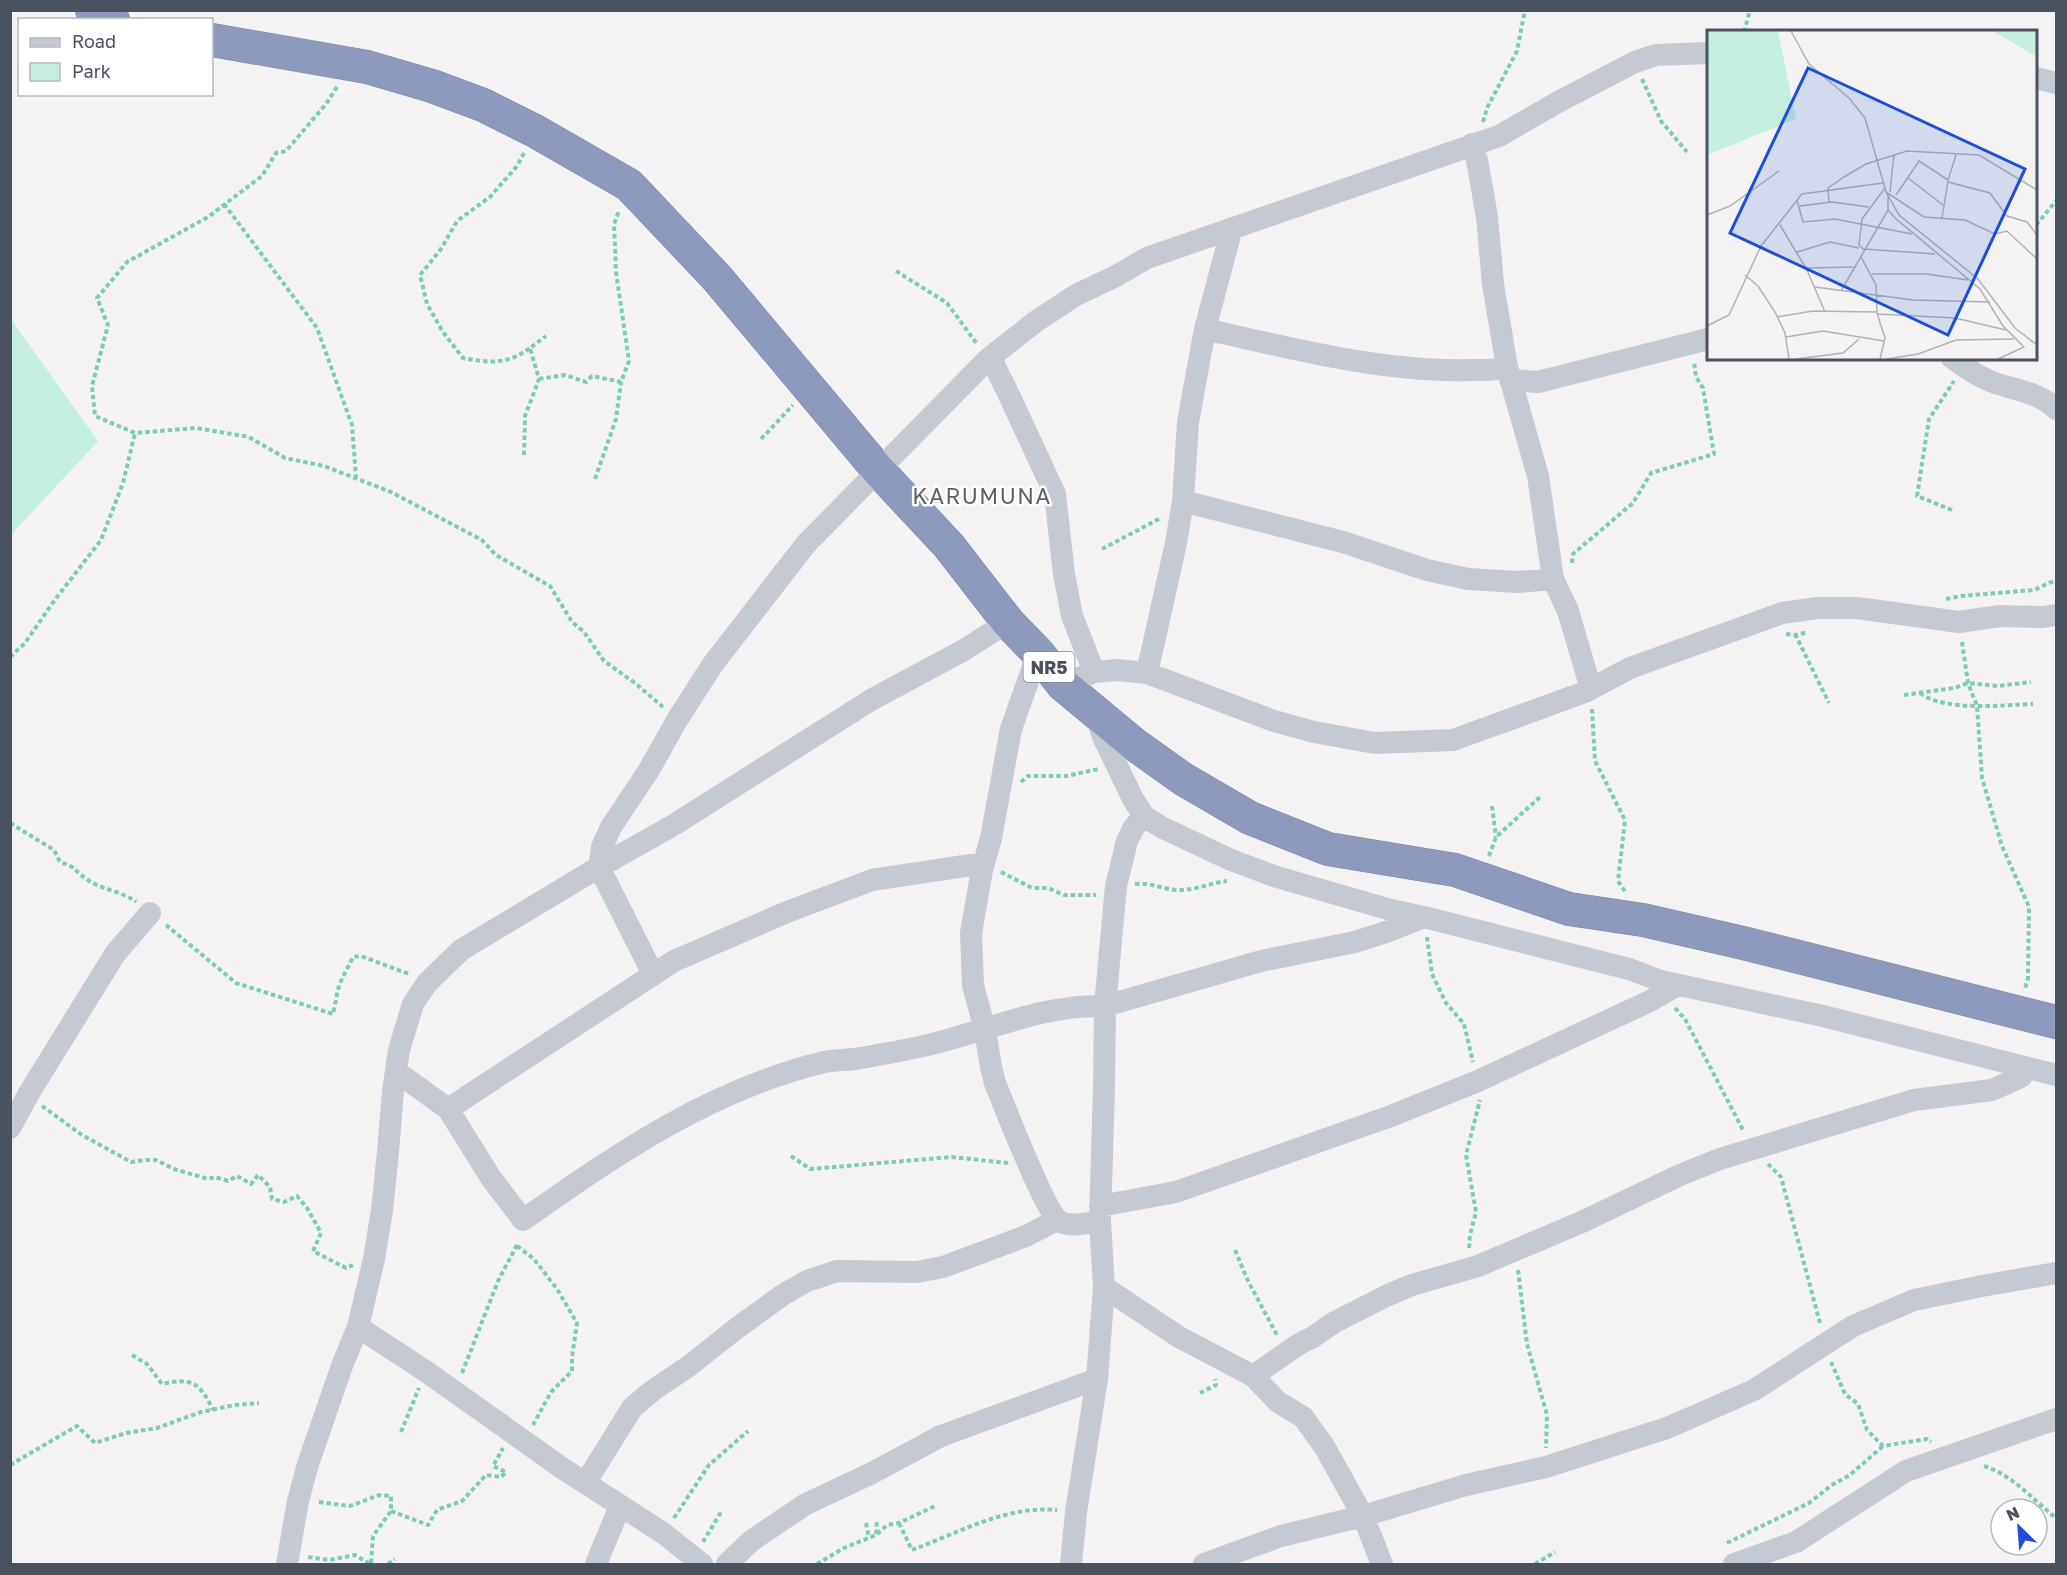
<svg xmlns="http://www.w3.org/2000/svg" width="2067" height="1575" font-family="'Golos Text',sans-serif">
	<style>
		.green { fill: #c4eedd }
		.lines { fill: none; stroke-linecap: round; stroke-linejoin: round }
		.highway-casing { stroke: #7885a9; stroke-width: 34 }
		.path { stroke: #7dcbb6; stroke-width: 4; stroke-dasharray: 4.5 3; stroke-linecap: butt }
		.minor { stroke: #c4c9d2; stroke-width: 22 }
		.highway { stroke: #8d9abd; stroke-width: 33 }
		.labels { text-anchor: middle; dominant-baseline: central; stroke-width: 5; stroke-linejoin: round; paint-order: stroke }
		.shield { fill: #fff; stroke: #80858f; stroke-width: 1.5 }
		.shield-label { font-size: 18px; font-weight: bold; fill: #4a515f }
		.quarter-label { font-size: 22px; letter-spacing: 1.5px; fill: #5f6066; stroke: #fff }
		.inset-road { fill: none; stroke: #b0b2b7; stroke-width: 1.5 }
		.view { fill: #1d4ed8; fill-opacity: 0.15; stroke: #1d4ed8; stroke-width: 3 }
		.inset-edge { fill: none; stroke: #4a515f; stroke-width: 3 }
	</style>
	<rect width="100%" height="100%" fill="#f4f2f2"/>
	<path class="green" d="M10,318L98,441L11,535H10Z"/>
	<g class="lines">
		<g class="highway-casing">
			<path id="highway" d="M92,10L113,20
				M212,40L367,67L432,86L483,105L535,131L629,185L717,278L878,470L949,546L1008,622L1038,653L1063,685L1134,744L1183,779L1250,818L1328,849L1455,870L1569,909L1643,920L1743,943L2056,1022"/>
		</g>
		<path class="path" d="M1744,32L1750,10
			M1642,79L1661,121L1687,152
			M337,87L326,104L286,151L276,153L262,176L208,217L127,262L97,298L108,325L92,386L95,416L135,433L196,428L249,437L285,458L324,466L391,492L482,540L496,555L550,586L572,622L584,632L604,661L635,683L663,707
			M1483,122L1487,108L1517,51L1525,10
			M524,153L517,166L490,197L457,221L441,249L420,275L427,304L443,332L463,358C490,363 507,365 530,348
			M224,204L317,328L352,425L356,477
			M2036,225L2056,201
			M896,271L947,303L977,344
			M539,379L565,375L586,382L592,376L621,382L629,361L616,272L614,224L619,211
			M761,439L793,405
			M524,455L525,416L539,379L530,348L546,336
			M595,479L616,419L621,382
			M1952,510L1917,496L1929,419L1954,381
			M1102,549L1159,519
			M1572,563L1573,554L1633,503L1651,473L1714,454L1703,388L1696,377L1694,362
			M1946,599L1961,596L2034,590L2056,580
			M1786,634L1796,635L1808,632
			M1795,634L1829,703
			M1962,642L1968,683L1977,706L1982,778L2002,846L2029,907L2028,978L2025,989
			M10,657L25,643L54,601L101,540L123,483L135,433
			M1920,693C1945,712 2002,705 2033,704
			M1904,695L1954,688L1968,683L1998,686L2031,682
			M1592,709L1595,761L1625,820L1618,881L1626,893
			M1021,782L1028,776H1067L1098,769
			M1492,806L1496,837
			M10,823L54,850L60,862C77,867 75,872 88,880C102,890 122,891 136,902
			M1489,856L1496,837L1540,797
			M1001,872L1032,888H1048L1064,895H1096
			M1135,884C1150,882 1162,889 1176,890C1194,891 1210,883 1227,881
			M166,925L236,983L333,1014L339,985L353,957L361,956L409,974
			M1427,937L1432,974L1446,1003L1464,1024L1473,1062
			M1675,1008L1685,1019L1744,1132
			M42,1106L82,1135L131,1162L146,1160H156L174,1169L208,1179L215,1177L228,1181L237,1176L251,1184L258,1175L270,1187L272,1199L284,1202L297,1196L307,1208L321,1233L313,1251L346,1268L353,1265
			M791,1156L810,1169L952,1157L1008,1163
			M1768,1164L1781,1177L1820,1323
			M517,1246L534,1259L557,1289L577,1323L572,1357V1371L551,1392L533,1425
			M1469,1248L1470,1235L1476,1212L1466,1155L1480,1100
			M1235,1250L1248,1281L1277,1335
			M1518,1270L1527,1344L1547,1415L1546,1448
			M132,1355L147,1364L162,1384C192,1377 200,1383 213,1410
			M1831,1362L1845,1394L1858,1404L1867,1430L1883,1446L1927,1439L1931,1442
			M462,1373L498,1281L517,1245
			M1200,1393L1216,1385L1215,1379
			M401,1432L419,1388
			M10,1465L77,1426L95,1443L126,1433L157,1428L201,1412L235,1405L259,1403
			M1984,1466C2013,1475 2033,1500 2056,1518
			M319,1502L350,1506L379,1495L391,1496V1511L373,1536L371,1564
			M391,1511L428,1525L437,1510L462,1501L486,1475L501,1477L506,1472L493,1466L503,1448
			M674,1518L709,1465L748,1431
			M866,1523L869,1538
			M899,1523L912,1550C958,1533 1007,1505 1057,1510
			M876,1534L877,1519
			M703,1542L721,1512
			M1727,1543L1809,1503L1832,1485L1850,1475L1883,1446
			M308,1557L329,1560L355,1555L370,1564
			M388,1564L395,1559
			M817,1564L844,1548L876,1535L887,1525L899,1523L935,1506
			M1535,1564L1555,1552"/>
		<path class="minor" d="M2036,78L2056,83
			M1205,329L1232,228
			M1952,358C1964,367 1976,375 1990,381C2012,390 2038,391 2056,409
			M988,359L994,365L1008,393L1055,494L1064,574L1072,616L1094,672
			M1507,367L1538,476L1553,579L1568,611L1591,689
			M1510,380L1538,382L1708,339
			M1183,501L1343,542L1427,570L1468,579L1518,582L1553,579
			M1038,653L1011,729L991,838L982,870L971,933L973,985L985,1030L991,1067L995,1083C1004,1105 1045,1211 1059,1221C1070,1228 1088,1223 1100,1221
			M1147,673L1176,543L1183,501L1188,422L1205,329C1288,348 1386,373 1470,370C1482,370 1496,371 1507,367L1493,284L1487,217L1477,160L1472,144
			M1063,685L1094,672L1117,670L1147,673L1271,720L1314,732L1375,743L1453,740L1585,692L1630,668L1782,613L1818,608H1857L1959,622L1999,616L2043,617L2056,615
			M1096,714L1103,737L1133,799L1144,816L1161,827L1231,860L1277,877L1391,910L1424,917L1629,969L1661,981L1823,1016L2056,1075
			M653,974L599,867L602,847L611,827L649,770L677,720L713,664L806,544L988,359L1035,322L1076,295L1116,276L1147,258L1499,136L1558,102L1635,62L1656,55L1708,53
			M397,1072L448,1109L491,1178L523,1220C617,1154 709,1090 824,1062C834,1060 845,1060 855,1059C882,1054 910,1050 936,1043C991,1029 1047,1004 1105,1006L1261,961L1355,942L1386,932L1424,917
			M448,1109L674,961L787,912L872,880L984,863
			M10,1128L29,1093L115,954L150,913
			M1100,1206L1176,1192L1391,1116L1478,1081L1650,1001L1678,985
			M1104,1287L1179,1337L1253,1376L1278,1402L1303,1417L1324,1446L1363,1516L1382,1564
			M358,1327L424,1370L562,1468L663,1533L702,1564
			M1253,1376L1299,1344L1313,1337L1333,1323L1386,1296L1412,1285L1478,1266L1584,1221L1680,1175L1720,1159L1914,1100L1992,1090L2021,1077L2027,1068
			M586,1482L632,1408L652,1391L689,1366L737,1328L784,1294L807,1281L837,1271L917,1272L943,1267L1026,1236L1057,1220
			M287,1564L298,1501L308,1464L343,1363L358,1327L374,1259L382,1210L388,1152L393,1091L399,1050L413,1004L427,983L461,950L599,867L672,826L871,700L964,650L1008,622
			M596,1564L620,1506
			M727,1564L751,1541L806,1504L870,1474L941,1436L1097,1379
			M1071,1564L1076,1512L1097,1379L1104,1287L1100,1221L1104,1087L1105,1006L1116,886L1127,841L1134,827L1144,816
			M1204,1564L1281,1536L1363,1516L1466,1485L1546,1467L1667,1428L1754,1390L1853,1326L1914,1300L1982,1286L2056,1273
			M1734,1564L1796,1542L1906,1471L2056,1419"/>
		<use href="#highway" class="highway"/>
	</g>
	<g class="labels">
		<rect class="shield" x="1023.5" y="652" width="51" height="30" rx="4.5"/>
		<g class="shield-label">
			<text x="1049" y="667">NR5</text>
		</g>
		<g class="quarter-label">
			<text x="982" y="495">KARUMUNA</text>
		</g>
	</g>
	<g transform="translate(1707 30)">
		<rect width="330" height="330" fill="#f4f2f2"/>
		<path d="M0,1H71L89,89L0,125ZM286,1H330V27Z" fill="#c4eedd"/>
		<path class="inset-road" d="M84,1L102,34L142,68L158,88L179,162L192,185L271,249L308,298L330,315M201,148L236,175M241,152L283,163L300,186L320,192L330,205M179,162L217,187L258,190L288,204L300,201L330,229M183,162L187,124M189,165L212,131L241,150L249,125M181,167V180L188,188L273,259L296,296L317,317L291,329M90,170L96,192L128,189L205,204M122,172L121,158L137,147L159,134L200,121L272,125L330,160M93,176L125,172L162,177M0,185L23,176L72,141M235,188L241,151M73,195L100,240L118,282M157,219L228,224M157,220L152,215L155,189L178,158M90,222L123,212L152,218M154,227L169,255L170,283L178,308L173,329M99,238L149,237M165,244H220L261,250M38,245L51,256L68,282L78,303L82,329M108,257L206,270L283,272M134,261L181,180M171,284L248,288L299,300M70,287L106,281L170,282M0,296L22,285L54,216L95,164L176,153M79,307L116,301L177,311M89,329L136,323L152,309M180,329L211,324L249,310L307,309"/>
		<path class="view" d="M101,38L318,139L241,305L23,203Z"/>
		<rect width="330" height="330" class="inset-edge"/>
	</g>
	<rect width="2067" height="1575" fill="none" stroke="#4a515f" stroke-width="24"/>
	<rect x="18" y="18" width="195" height="78" fill="#ffffff" stroke="#b7b9bf" stroke-width="1.5"/>
	<rect x="30" y="38" width="30" height="9" fill="#c4c9d2" stroke="#b7b9bf" stroke-width="1.5"/>
	<text x="72" y="48" font-size="18" fill="#4a515f">Road</text>
	<rect x="30" y="63" width="30" height="18" fill="#c4eedd" stroke="#b7b9bf" stroke-width="1.5"/>
	<text x="72" y="78" font-size="18" fill="#4a515f">Park</text>
	<g transform="translate(2019 1527) rotate(335)"><circle r="28" fill="#ffffff" stroke="#b7b9bf" stroke-width="1.5"/>
	<path d="M0-4.5L10 22L0 15L-10 22Z" fill="#244cdc"/>
	<text y="-9" font-size="16" font-weight="bold" text-anchor="middle" fill="#4a515f">N</text>
	</g>
</svg>
